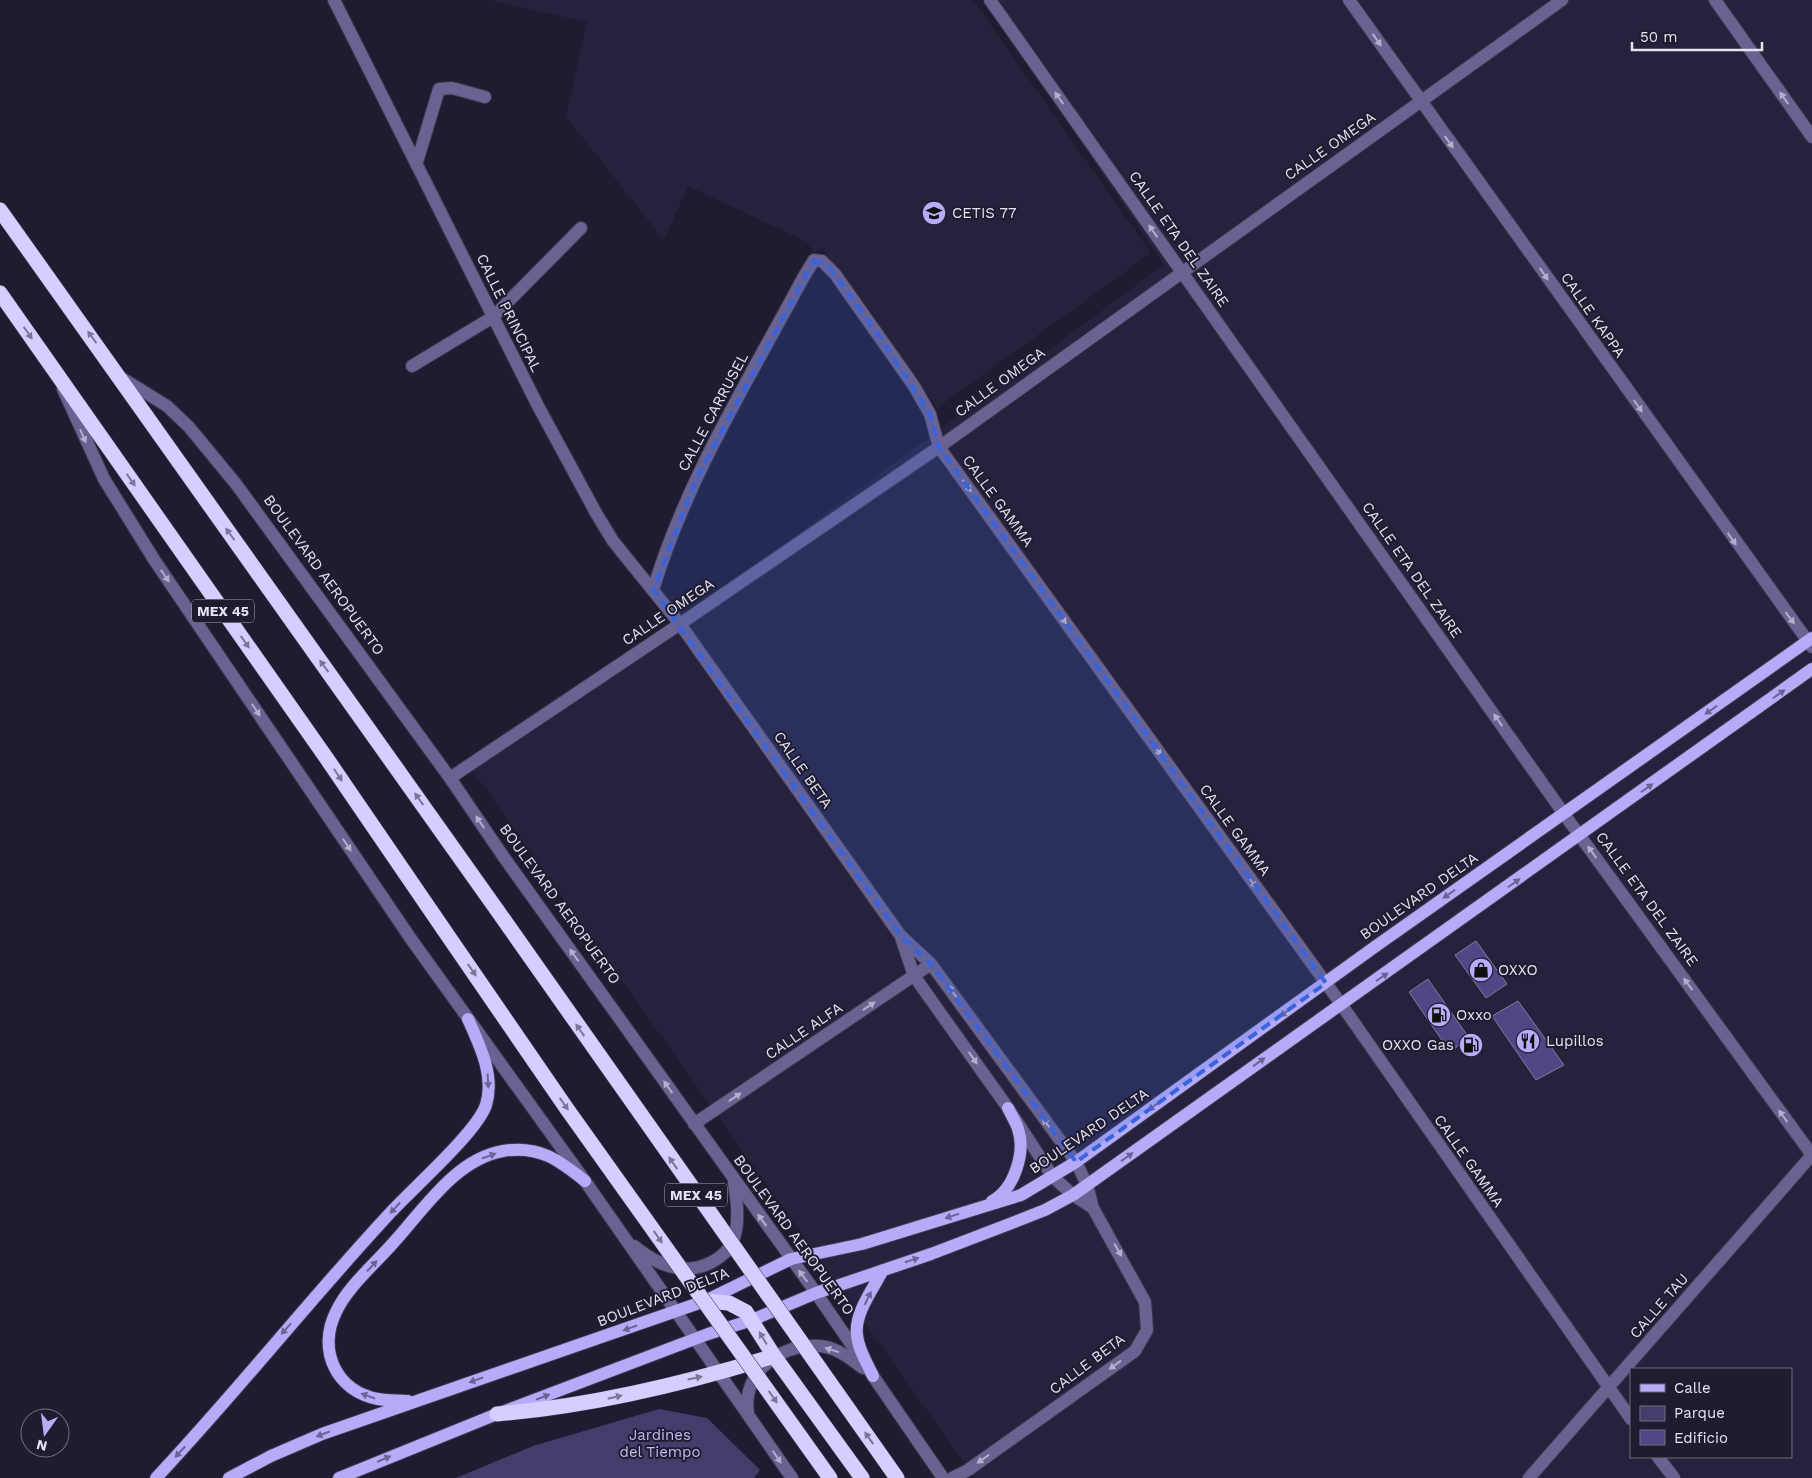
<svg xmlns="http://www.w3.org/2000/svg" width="1812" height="1478" font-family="'Work Sans',sans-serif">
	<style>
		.built { fill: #26223d; fill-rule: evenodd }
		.green { fill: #443d6b }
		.building { fill: #514686; stroke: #7f7c96 }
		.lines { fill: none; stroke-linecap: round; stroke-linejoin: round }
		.minor-casing { stroke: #3b384c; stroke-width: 14 }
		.major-casing { stroke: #3b384c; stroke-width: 14 }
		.highway-casing { stroke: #3b384c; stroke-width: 16 }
		.minor { stroke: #696392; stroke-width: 12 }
		.major { stroke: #b5abf9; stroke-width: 12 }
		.highway { stroke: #d4cffe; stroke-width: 15 }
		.highway-bridge-casing { stroke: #3b384c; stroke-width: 16; stroke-linecap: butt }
		.highway-bridge { stroke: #d4cffe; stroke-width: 15 }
		.oneway { fill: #b3b0cb }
		.oneway2 { fill: #7a7698 }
		.oneway3 { fill: #6a6495 }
		.marked { fill: #3b64dc; fill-opacity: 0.2; stroke: #3b64dc; stroke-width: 4; stroke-dasharray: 10 6; stroke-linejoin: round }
		.labels { text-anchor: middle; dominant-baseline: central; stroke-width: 4; stroke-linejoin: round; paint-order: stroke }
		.shield { fill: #1f1c31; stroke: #a9a7b7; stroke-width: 1 }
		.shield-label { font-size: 14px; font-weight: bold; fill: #e4e3f1 }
		.street-label { font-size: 15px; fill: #e4e3f1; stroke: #1f1c31 }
		.poi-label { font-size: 15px; fill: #e4e3f1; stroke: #1f1c31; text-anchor: start }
		.park-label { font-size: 15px; fill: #c1baf3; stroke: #1f1c31 }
	</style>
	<rect width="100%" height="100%" fill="#1f1c31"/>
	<path class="built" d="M489,0H973L1151,253L937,408L822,248L814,253L807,242L688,186L664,240L566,117L587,22Z
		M985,0H1812V1478H975L471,768L674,624L1164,265ZM1631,1369H1791V1457H1631Z"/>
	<path class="green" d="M659,1409L707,1418L760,1470L754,1478H456L533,1446Z"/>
	<path class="building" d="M1476,941L1507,984L1486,998L1455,955Z
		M1428,979L1469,1038L1450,1052L1409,992Z
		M1518,1001L1564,1065L1536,1080L1492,1016Z"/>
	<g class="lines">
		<g class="minor-casing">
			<path id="minor" d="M334,0L537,404L596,513L613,541L680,624L900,935L931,964L1076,1162L1087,1185L1093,1208L1145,1302L1147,1330L1135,1351L968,1470L952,1478
				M990,0L1564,814L1812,1155
				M1349,0L1812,647
				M1715,0L1812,137
				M417,162L439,89L452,88L485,97
				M412,366L493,317L581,228
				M120,377L167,406L189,427L236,484L450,778L503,856L816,1293L943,1478
				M63,389L104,479L155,561L411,939L585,1181L792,1478
				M653,590C686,480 749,379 803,278L814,260L822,261L835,274L914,386L930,414L939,447L1341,1004L1631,1419
				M450,778L680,624L939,447L1562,0
				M901,937L914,976L1008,1108L1053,1177L1073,1195L1093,1208
				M694,1124L931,964
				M634,1246C657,1265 684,1277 712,1262C721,1257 729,1251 733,1241C740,1223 737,1201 734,1183
				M748,1413C741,1370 787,1339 826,1347C840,1350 852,1360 863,1368
				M1658,1457L1674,1478
				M1529,1478L1812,1155"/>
		</g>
		<g class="major-casing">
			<path id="major" d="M992,1201C1014,1190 1026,1152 1018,1129C1016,1122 1011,1115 1008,1108
				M873,1376C867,1363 858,1349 857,1335C854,1314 873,1289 883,1270
				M408,1401C398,1400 388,1401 378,1399C336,1391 317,1350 336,1312C348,1286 375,1264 394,1242C424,1209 456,1159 503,1151C539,1145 559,1160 585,1181
				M156,1478C237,1392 310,1299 391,1212C413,1188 477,1132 486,1105C495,1076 480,1046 468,1019
				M229,1478L271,1456L322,1434L705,1301L791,1259L862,1244L1021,1195L1076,1162L1376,946L1812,638
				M339,1478L497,1414L708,1334L752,1320L816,1293L931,1254L1012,1223L1045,1210L1073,1195L1812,669"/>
		</g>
		<g class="highway-casing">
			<path id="highway" d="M0,210L497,910
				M0,293L325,756L444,930
				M705,1301L729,1303L746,1312L774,1356L862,1478
				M497,1414C591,1406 684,1384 774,1356"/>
		</g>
		<use href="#minor" class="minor"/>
		<use href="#major" class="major"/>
		<use href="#highway" class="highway"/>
		<g class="highway-bridge-casing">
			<path id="highway-bridge" d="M497,910L897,1478
				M444,930L567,1109L830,1478"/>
		</g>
		<use href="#highway-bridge" class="highway-bridge"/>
	</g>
	<defs><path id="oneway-solid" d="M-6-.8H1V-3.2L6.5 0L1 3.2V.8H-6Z" transform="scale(1.25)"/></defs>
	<g class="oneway">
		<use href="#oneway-solid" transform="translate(1377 40) rotate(55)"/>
		<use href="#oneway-solid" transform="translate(1059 98) rotate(-125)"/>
		<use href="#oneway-solid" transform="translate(1784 98) rotate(-125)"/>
		<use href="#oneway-solid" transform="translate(1449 142) rotate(55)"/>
		<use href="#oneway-solid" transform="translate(1153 231) rotate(-125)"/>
		<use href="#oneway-solid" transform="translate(1544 274) rotate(55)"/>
		<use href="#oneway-solid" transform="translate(1638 406) rotate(55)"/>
		<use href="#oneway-solid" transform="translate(83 436) rotate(66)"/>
		<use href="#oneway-solid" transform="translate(967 486) rotate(54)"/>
		<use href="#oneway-solid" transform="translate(1732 539) rotate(55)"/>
		<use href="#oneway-solid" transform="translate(165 576) rotate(56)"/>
		<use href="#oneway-solid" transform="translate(1062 618) rotate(54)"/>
		<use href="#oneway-solid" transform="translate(1790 618) rotate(53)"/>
		<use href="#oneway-solid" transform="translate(256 710) rotate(56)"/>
		<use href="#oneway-solid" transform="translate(1498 720) rotate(-125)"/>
		<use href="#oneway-solid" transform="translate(1157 750) rotate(54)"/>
		<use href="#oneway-solid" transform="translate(480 822) rotate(-124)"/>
		<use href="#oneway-solid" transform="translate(347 845) rotate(56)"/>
		<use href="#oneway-solid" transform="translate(1592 852) rotate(-126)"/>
		<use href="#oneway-solid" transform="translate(1252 882) rotate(54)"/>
		<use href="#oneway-solid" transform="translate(574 955) rotate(-126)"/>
		<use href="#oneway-solid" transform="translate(1688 984) rotate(-126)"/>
		<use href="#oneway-solid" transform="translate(952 991) rotate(-125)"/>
		<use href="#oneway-solid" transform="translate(869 1006) rotate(-34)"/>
		<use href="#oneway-solid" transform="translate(973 1058) rotate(55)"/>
		<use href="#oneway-solid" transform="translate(668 1087) rotate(-125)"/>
		<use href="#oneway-solid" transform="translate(735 1097) rotate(-34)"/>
		<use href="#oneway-solid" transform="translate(1783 1116) rotate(-126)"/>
		<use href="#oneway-solid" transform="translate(1047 1124) rotate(-127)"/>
		<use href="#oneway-solid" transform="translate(762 1220) rotate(-126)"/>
		<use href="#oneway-solid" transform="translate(1118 1250) rotate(60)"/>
		<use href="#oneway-solid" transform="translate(803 1276) rotate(-127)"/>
		<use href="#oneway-solid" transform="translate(832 1350) rotate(-162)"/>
		<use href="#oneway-solid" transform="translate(1115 1365) rotate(144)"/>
		<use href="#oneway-solid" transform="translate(777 1457) rotate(56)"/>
		<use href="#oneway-solid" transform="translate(983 1459) rotate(145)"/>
	</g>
	<g class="oneway2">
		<use href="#oneway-solid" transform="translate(28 333) rotate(55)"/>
		<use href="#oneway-solid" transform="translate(92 337) rotate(-126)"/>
		<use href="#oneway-solid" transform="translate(131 480) rotate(55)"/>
		<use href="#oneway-solid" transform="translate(230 534) rotate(-126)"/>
		<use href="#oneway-solid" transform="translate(245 642) rotate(55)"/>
		<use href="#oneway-solid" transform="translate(324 666) rotate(-126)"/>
		<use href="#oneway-solid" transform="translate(338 775) rotate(56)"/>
		<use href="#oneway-solid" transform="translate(419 799) rotate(-125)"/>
		<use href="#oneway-solid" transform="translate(472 970) rotate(55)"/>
		<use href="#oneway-solid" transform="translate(580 1030) rotate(-125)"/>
		<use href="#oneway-solid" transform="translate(564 1104) rotate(55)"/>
		<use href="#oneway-solid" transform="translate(673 1163) rotate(-125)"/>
		<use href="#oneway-solid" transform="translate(658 1237) rotate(55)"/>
		<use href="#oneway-solid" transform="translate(763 1338) rotate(-121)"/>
		<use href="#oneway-solid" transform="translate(695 1378) rotate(-12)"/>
		<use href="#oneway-solid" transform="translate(615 1397) rotate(-13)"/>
		<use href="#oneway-solid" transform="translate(773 1397) rotate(55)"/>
		<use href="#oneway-solid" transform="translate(869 1438) rotate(-125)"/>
	</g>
	<g class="oneway3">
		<use href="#oneway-solid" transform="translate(1779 694) rotate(-35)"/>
		<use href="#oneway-solid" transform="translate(1711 710) rotate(145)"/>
		<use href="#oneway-solid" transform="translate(1647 788) rotate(-35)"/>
		<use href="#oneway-solid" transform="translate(1514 883) rotate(-35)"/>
		<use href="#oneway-solid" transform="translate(1449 894) rotate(145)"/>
		<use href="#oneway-solid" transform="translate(1382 977) rotate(-34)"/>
		<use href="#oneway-solid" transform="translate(1286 1012) rotate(144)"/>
		<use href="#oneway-solid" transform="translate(1259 1062) rotate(-36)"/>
		<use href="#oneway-solid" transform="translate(488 1081) rotate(87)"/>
		<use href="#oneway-solid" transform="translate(1154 1106) rotate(145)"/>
		<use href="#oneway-solid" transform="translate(489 1156) rotate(-19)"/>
		<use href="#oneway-solid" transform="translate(1127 1157) rotate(-36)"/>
		<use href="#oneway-solid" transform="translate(395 1208) rotate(133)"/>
		<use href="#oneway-solid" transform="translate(952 1216) rotate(162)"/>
		<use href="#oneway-solid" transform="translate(912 1260) rotate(-18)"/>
		<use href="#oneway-solid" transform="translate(372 1266) rotate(-47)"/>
		<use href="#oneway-solid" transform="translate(868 1298) rotate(-64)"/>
		<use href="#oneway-solid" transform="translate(630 1328) rotate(161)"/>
		<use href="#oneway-solid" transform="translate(286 1329) rotate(132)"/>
		<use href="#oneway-solid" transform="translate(476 1380) rotate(161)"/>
		<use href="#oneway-solid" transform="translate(368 1396) rotate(-161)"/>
		<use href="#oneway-solid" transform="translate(543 1397) rotate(-21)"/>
		<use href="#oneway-solid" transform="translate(323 1434) rotate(159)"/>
		<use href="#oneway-solid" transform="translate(180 1452) rotate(133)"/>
		<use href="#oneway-solid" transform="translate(384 1459) rotate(-23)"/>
	</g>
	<path class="marked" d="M814,260L828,265L878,334L930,414L939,447L1326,983L1076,1162L931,964L900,935L653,590L697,477Z"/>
	<defs>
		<g id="school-disc" transform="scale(1.25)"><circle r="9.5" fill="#b6acf8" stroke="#1f1c31"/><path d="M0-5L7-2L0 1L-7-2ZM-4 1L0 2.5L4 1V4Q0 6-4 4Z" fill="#111"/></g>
		<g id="shop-disc" transform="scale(1.25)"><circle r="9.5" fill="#b6acf8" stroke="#1f1c31"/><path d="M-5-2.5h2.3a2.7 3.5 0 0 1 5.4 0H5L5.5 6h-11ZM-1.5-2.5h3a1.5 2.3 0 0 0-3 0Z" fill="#111"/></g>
		<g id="fuel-disc" transform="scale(1.25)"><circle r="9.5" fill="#b6acf8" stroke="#1f1c31"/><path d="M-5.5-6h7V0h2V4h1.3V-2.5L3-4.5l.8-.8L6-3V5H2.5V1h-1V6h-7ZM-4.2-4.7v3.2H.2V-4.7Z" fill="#111"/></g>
		<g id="restaurant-disc" transform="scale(1.25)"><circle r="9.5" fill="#b6acf8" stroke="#1f1c31"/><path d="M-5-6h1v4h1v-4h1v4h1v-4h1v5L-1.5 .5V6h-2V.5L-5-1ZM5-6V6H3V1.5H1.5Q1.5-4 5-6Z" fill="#111"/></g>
	</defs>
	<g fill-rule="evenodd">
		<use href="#school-disc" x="934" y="213"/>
		<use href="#shop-disc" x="1481" y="970"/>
		<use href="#fuel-disc" x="1439" y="1015"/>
		<use href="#restaurant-disc" x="1528" y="1041"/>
		<use href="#fuel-disc" x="1471" y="1045"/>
	</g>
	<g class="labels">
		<g class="shield">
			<rect x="192" y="599.5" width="62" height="23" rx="4"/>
			<rect x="665" y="1183.5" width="62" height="23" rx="4"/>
		</g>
		<g class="shield-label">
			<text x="223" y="611">MEX 45</text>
			<text x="696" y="1195">MEX 45</text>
		</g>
		<g class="street-label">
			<text transform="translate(1330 146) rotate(-35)">CALLE OMEGA</text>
			<text transform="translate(1179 239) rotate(55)">CALLE ETA DEL ZAIRE</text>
			<text transform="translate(509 313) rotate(64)">CALLE PRINCIPAL</text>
			<text transform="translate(1593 315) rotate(55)">CALLE KAPPA</text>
			<text transform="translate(1000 382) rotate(-36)">CALLE OMEGA</text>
			<text transform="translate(713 412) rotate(-62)">CALLE CARRUSEL</text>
			<text transform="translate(998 501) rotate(54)">CALLE GAMMA</text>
			<text transform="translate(1412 570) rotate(55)">CALLE ETA DEL ZAIRE</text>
			<text transform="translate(324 575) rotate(54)">BOULEVARD AEROPUERTO</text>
			<text transform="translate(668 612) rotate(-34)">CALLE OMEGA</text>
			<text transform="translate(803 770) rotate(55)">CALLE BETA</text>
			<text transform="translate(1235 830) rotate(54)">CALLE GAMMA</text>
			<text transform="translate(1419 896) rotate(-35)">BOULEVARD DELTA</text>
			<text transform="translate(1647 899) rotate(54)">CALLE ETA DEL ZAIRE</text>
			<text transform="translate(560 904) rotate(54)">BOULEVARD AEROPUERTO</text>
			<text transform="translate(804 1031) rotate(-34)">CALLE ALFA</text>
			<text transform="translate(1089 1131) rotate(-34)">BOULEVARD DELTA</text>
			<text transform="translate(1469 1161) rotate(55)">CALLE GAMMA</text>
			<text transform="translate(794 1235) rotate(54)">BOULEVARD AEROPUERTO</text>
			<text transform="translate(663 1297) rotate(-21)">BOULEVARD DELTA</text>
			<text transform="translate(1659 1306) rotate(-49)">CALLE TAU</text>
			<text transform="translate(1087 1364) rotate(-37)">CALLE BETA</text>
		</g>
		<g class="poi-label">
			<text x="952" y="213">CETIS 77</text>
			<text x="1498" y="970">OXXO</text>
			<text x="1456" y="1015">Oxxo</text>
			<text x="1546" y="1041">Lupillos</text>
			<text x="1454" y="1045" text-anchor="end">OXXO Gas</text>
		</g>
		<g class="park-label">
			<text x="660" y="1435">Jardines<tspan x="660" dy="17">del Tiempo</tspan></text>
		</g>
	</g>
	<rect x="1630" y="1368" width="162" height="90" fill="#1f1c31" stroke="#6e6c7e"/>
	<rect x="1640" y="1384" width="25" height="8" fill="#b5abf9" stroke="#6e6c7e"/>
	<text x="1674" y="1393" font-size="15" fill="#e4e3f1">Calle</text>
	<rect x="1640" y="1406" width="25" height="15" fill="#443d6b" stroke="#6e6c7e"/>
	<text x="1674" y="1418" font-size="15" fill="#e4e3f1">Parque</text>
	<rect x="1640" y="1430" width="25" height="15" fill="#514686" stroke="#6e6c7e"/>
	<text x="1674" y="1443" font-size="15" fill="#e4e3f1">Edificio</text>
	<g transform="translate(45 1433) rotate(194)"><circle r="24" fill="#1f1c31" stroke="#6e6c7e"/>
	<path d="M0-4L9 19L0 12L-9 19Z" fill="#b6acf8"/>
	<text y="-8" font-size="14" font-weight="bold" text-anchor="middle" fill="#e4e3f1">N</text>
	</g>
	<path d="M1632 42v8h130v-8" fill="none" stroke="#e4e3f1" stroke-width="2.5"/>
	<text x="1640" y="42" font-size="15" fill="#e4e3f1" stroke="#1f1c31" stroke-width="4" paint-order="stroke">50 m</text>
</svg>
